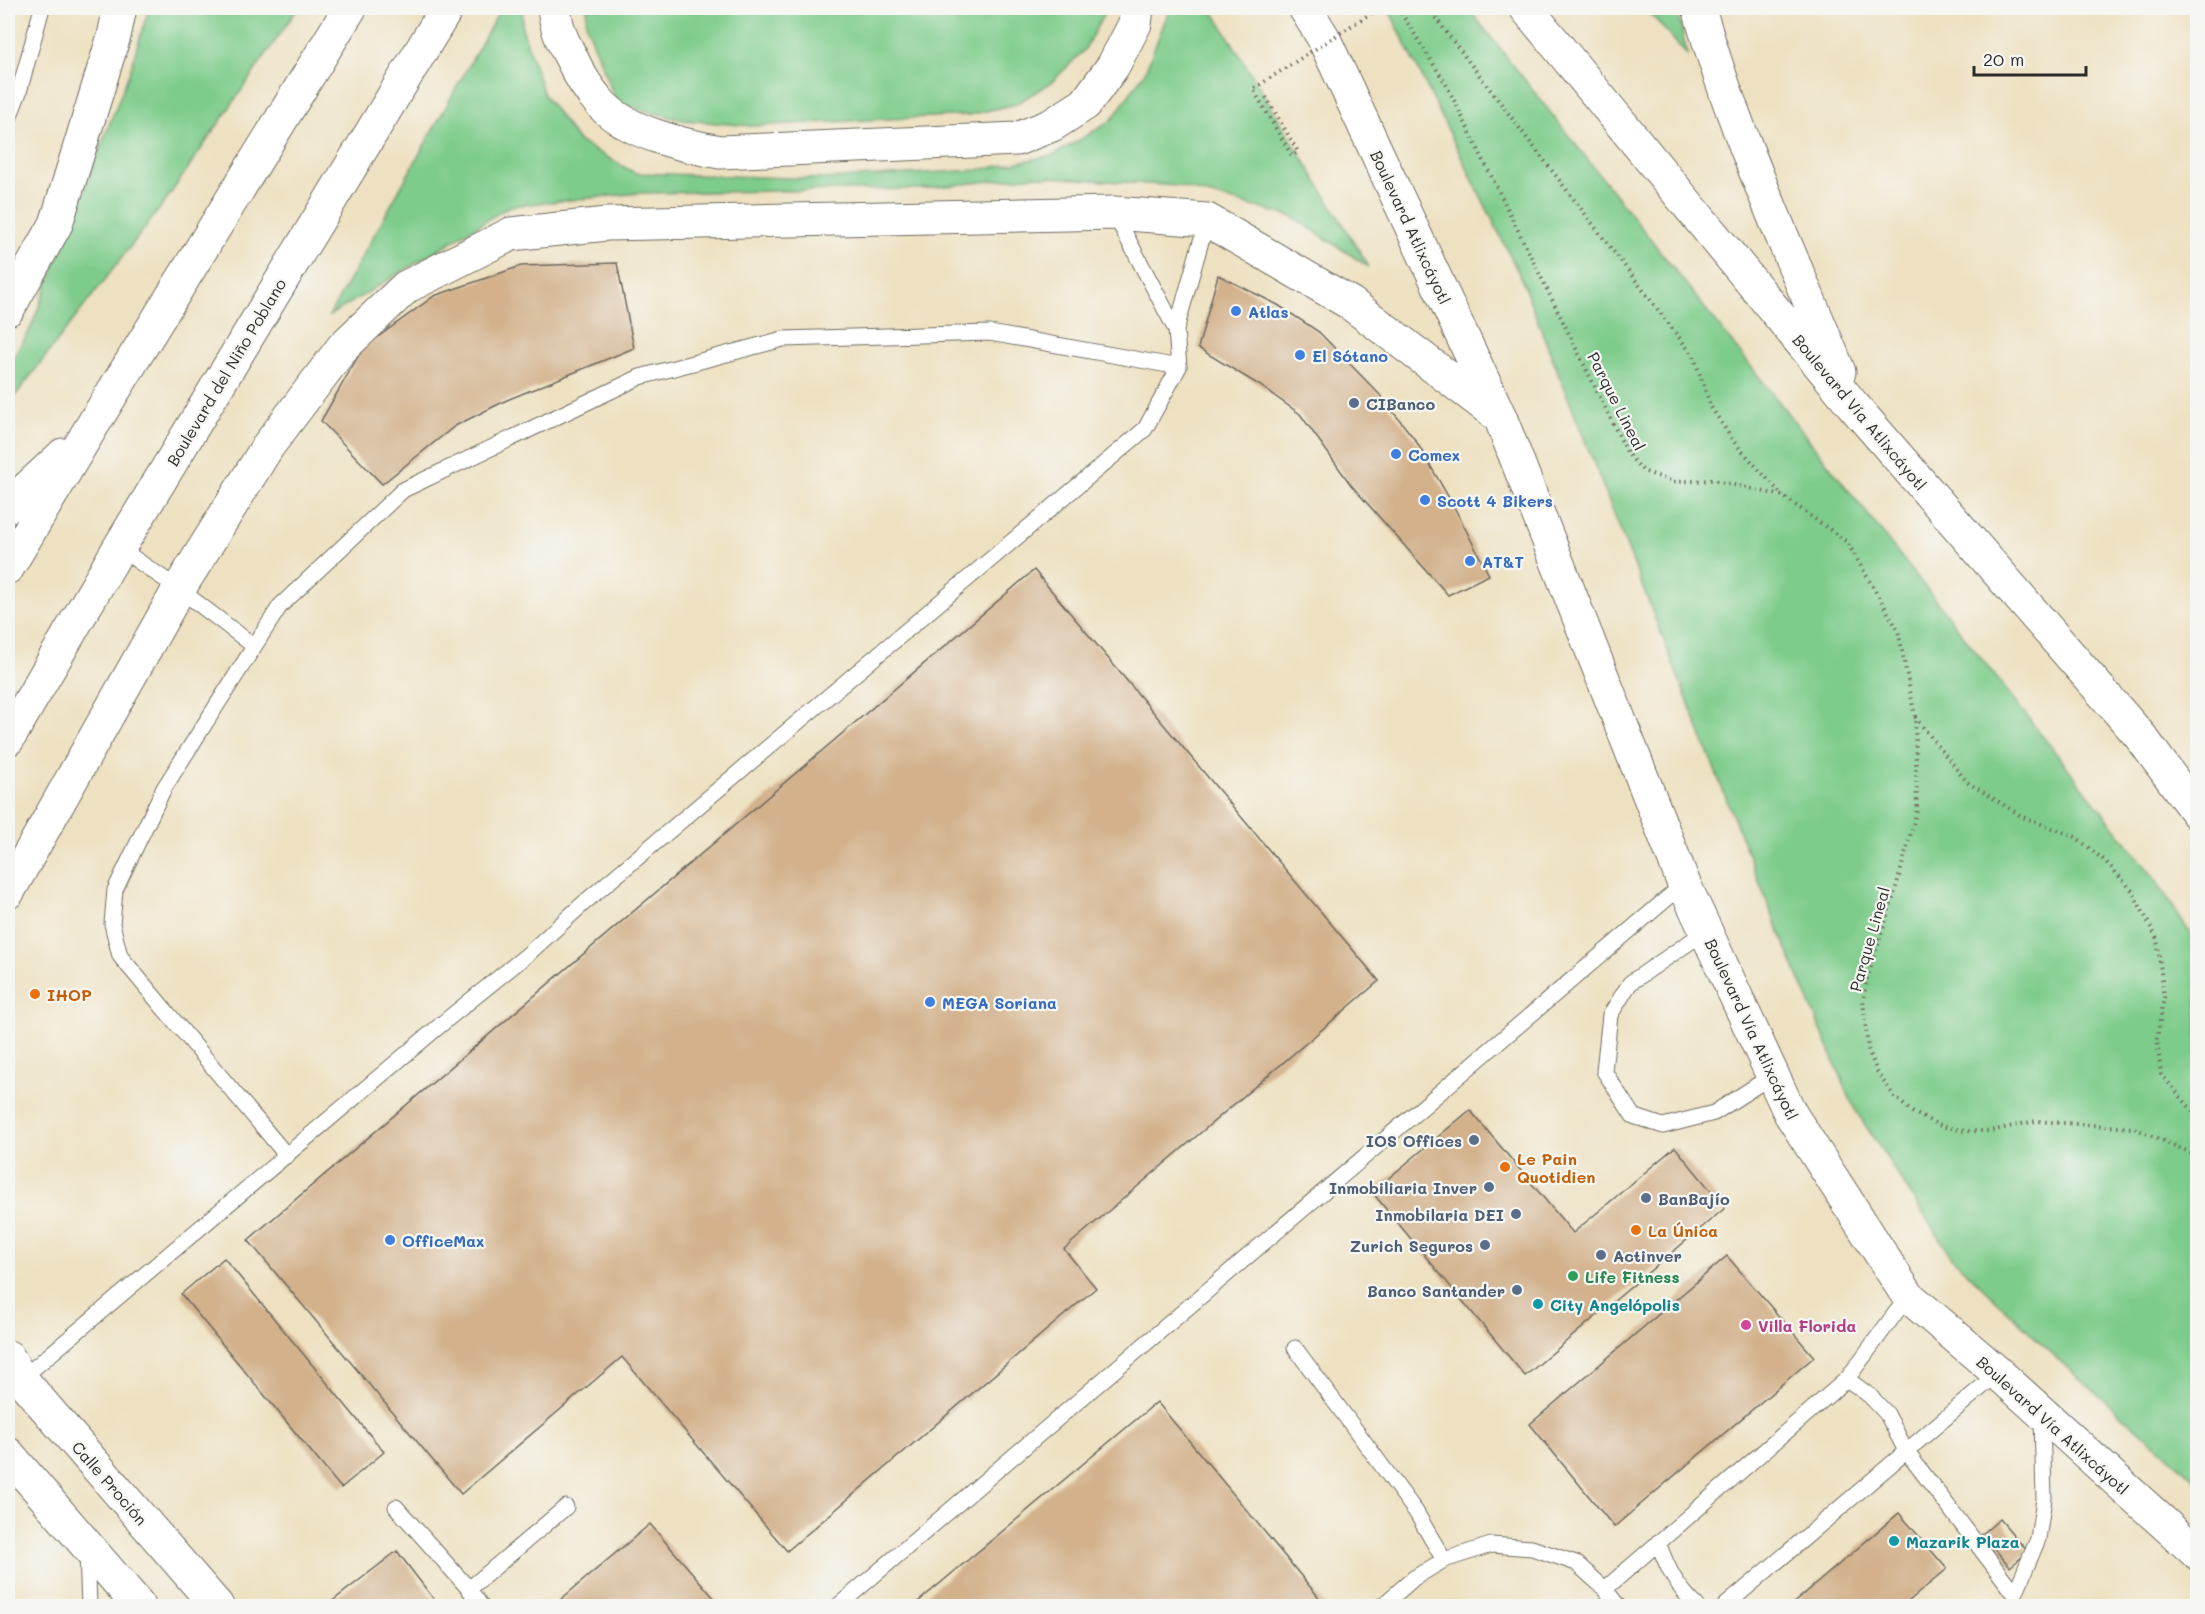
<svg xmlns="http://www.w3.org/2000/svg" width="2205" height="1614" font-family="Mali,sans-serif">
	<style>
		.green { fill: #7ecc8b; stroke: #547c5b; stroke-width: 1.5 }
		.building { fill: #d2b18b }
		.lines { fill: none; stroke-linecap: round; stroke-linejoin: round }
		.service-casing { stroke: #6f6b60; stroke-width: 17 }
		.secondary-casing { stroke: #6f6b60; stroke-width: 35 }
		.path { stroke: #6f6b60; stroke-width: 4; stroke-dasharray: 1.5 4.5; stroke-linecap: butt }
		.service { stroke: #fff; stroke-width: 15 }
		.secondary { stroke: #fff; stroke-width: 33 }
		.path-bridge { stroke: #6f6b60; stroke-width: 4; stroke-dasharray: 1.5 4.5; stroke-linecap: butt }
		.shop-dot { fill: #3f7fe0; stroke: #f6f6f2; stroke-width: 2 }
		.service-dot { fill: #5c6f8a; stroke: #f6f6f2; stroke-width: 2 }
		.food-dot { fill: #e8710a; stroke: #f6f6f2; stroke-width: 2 }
		.leisure-dot { fill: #2e9e5b; stroke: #f6f6f2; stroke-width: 2 }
		.culture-dot { fill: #0f9aa8; stroke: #f6f6f2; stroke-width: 2 }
		.hotel-dot { fill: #d1479c; stroke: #f6f6f2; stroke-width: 2 }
		.labels { text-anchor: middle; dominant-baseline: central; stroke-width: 4.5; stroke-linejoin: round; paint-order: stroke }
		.street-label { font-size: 16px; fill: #2b2b2b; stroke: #f6f6f2 }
		.shop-label { font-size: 16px; font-weight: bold; fill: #366cbe; stroke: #f6f6f2; text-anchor: start }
		.service-label { font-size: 16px; font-weight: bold; fill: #4e5e75; stroke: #f6f6f2; text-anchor: end }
		.food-label { font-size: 16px; font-weight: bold; fill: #c56008; stroke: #f6f6f2; text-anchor: start }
		.leisure-label { font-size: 16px; font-weight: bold; fill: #27864d; stroke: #f6f6f2; text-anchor: start }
		.culture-label { font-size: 16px; font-weight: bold; fill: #0d838f; stroke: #f6f6f2; text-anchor: start }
		.hotel-label { font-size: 16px; font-weight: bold; fill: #b23c85; stroke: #f6f6f2; text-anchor: start }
	</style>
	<rect width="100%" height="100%" fill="#f6f6f2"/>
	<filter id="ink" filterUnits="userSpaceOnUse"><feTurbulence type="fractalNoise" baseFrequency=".0167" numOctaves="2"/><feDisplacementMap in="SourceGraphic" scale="12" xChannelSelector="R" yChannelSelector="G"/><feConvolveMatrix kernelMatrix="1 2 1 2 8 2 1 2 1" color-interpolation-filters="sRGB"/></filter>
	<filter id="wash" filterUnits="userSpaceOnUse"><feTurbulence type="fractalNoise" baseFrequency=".008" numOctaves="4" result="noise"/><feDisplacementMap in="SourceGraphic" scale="24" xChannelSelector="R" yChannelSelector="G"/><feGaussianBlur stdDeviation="1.35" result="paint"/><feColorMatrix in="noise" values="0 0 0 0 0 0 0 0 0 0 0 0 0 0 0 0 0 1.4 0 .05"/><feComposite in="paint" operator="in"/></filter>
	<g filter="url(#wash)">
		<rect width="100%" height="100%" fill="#eee1c1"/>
		<path class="green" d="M149,8H298L164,203L8,405V366L30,330L130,71Z
			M501,8H523L522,28L544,95L578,141L635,173L823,179L978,170L1054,155L1111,121L1145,72L1170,8H1211L1369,267L1293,217L1178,186L1034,176L921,189L640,193L510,206L329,316Z
			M587,8H1107L1085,49L1052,82L1016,104L969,115L751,126L683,120L617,104L586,24Z
			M1388,8H1468L2153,876L2197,944V1481L2062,1363L1953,1259L1854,1108L1769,907L1520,276Z
			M1645,8H1676L1688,56L1648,11Z"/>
		<g id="blocks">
			<path class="building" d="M617,263L634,348L507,400L455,426L382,484L321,421L363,348L434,296L521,266Z
				M1218,275L1278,305L1319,332L1380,395L1416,441L1452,503L1489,575L1448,595L1351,485L1300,414L1259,385L1198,348Z
				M1034,570L1379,981L1064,1249L1096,1288L787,1551L622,1357L461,1494L248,1240Z
				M1470,1110L1573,1233L1675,1147L1725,1208L1525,1376L1372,1192Z
				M1727,1256L1814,1357L1614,1527L1530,1424Z
				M224,1258L384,1452L341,1488L181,1294Z
				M1157,1402L1326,1606H913Z
				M1899,1513L1947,1569L1903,1606H1790Z
				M2000,1519L2028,1552L2010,1567L1982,1534Z
				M650,1524L721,1606H553Z
				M397,1551L439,1606H326Z"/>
		</g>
	</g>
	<g filter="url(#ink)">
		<use href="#blocks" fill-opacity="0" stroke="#6f6b60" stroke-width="1.5"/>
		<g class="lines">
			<g class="service-casing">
				<path id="service" d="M8,121L19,92L42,8
					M1176,330L1207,220
					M119,548L179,589L254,646
					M1706,931L1630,983L1610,1015L1604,1071L1633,1116L1663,1126L1714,1113L1773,1075
					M287,1156L120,956L112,924L115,890L164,788L280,606L403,490L640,377L783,339L990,333L1179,367
					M1295,1348L1416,1512L1444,1560
					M21,1379L450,1017L528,954L585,902L1145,429L1179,367L1176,330L1114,213
					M1847,1379L1870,1396L1887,1414L1906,1451L2015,1594
					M396,1507L469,1589
					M1658,1542C1668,1570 1676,1586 1697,1606
					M87,1552L89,1606
					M1605,1589L1847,1379L1908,1296
					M2015,1594L2038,1539L2044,1499L2042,1417
					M481,1606L469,1589L566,1507
					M838,1606L1684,884
					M1382,1606L1414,1578L1444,1560L1491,1545L1532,1548L1576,1563L1605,1589L1618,1606
					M1725,1606L1998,1373"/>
			</g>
			<g class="secondary-casing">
				<path id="secondary" d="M554,8C557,30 561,39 572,59C579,75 590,92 602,105C629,133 682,145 720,152L1017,139L1052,125L1085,104L1113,66L1135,24L1137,8
					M1305,8L1323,37L1500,417L1684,884L1790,1113L1908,1296L1998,1373L2198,1554
					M1526,8L1852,404L2141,737L2198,814
					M1699,8C1734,133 1790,252 1839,372
					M8,309L56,224L114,36L120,8
					M8,506L63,455
					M8,567L89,431L350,8
					M8,739L119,548L447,8
					M8,892L179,589L268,446L343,347L406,287L511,234L607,224L1114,213L1207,220L1350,303L1500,417
					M8,1357L21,1379L217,1606
					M8,1454L139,1606"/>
			</g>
			<path class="path" d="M1398,8L1446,84L1628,454L1643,471L1673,482L1712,480L1783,496L1847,542L1898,630L1915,716L1917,810L1894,895L1867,979L1863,1000L1868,1049L1878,1074L1895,1097L1912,1112L1941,1126L1965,1131H1990L2036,1121L2134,1128L2198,1156
				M1428,8L1694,357L1711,407L1734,442L1783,496
				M1915,717L1967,782L2023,817L2076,837L2106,862L2131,889L2157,939L2164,997L2157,1039L2161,1074L2198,1117"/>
			<use href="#service" class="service"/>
			<use href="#secondary" class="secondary"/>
			<path class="path-bridge" d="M1266,97L1298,152L1292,156L1253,89L1379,8"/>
		</g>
	</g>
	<g class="shop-dot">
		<circle cx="1236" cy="311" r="6"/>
		<circle cx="1300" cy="355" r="6"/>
		<circle cx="1396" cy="454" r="6"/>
		<circle cx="1425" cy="500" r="6"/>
		<circle cx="1470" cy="561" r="6"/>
		<circle cx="930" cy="1002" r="6"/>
		<circle cx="390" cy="1240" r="6"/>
	</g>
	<g class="service-dot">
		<circle cx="1354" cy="403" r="6"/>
		<circle cx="1474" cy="1140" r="6"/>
		<circle cx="1489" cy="1187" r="6"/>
		<circle cx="1646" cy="1198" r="6"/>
		<circle cx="1516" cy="1214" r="6"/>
		<circle cx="1485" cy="1245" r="6"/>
		<circle cx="1601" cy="1255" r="6"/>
		<circle cx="1517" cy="1290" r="6"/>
	</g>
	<g class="food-dot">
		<circle cx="35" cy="994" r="6"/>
		<circle cx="1505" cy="1167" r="6"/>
		<circle cx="1636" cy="1230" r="6"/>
	</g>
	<circle class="leisure-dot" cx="1573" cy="1276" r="6"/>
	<g class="culture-dot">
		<circle cx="1538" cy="1304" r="6"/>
		<circle cx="1894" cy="1541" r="6"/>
	</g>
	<circle class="hotel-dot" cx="1746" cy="1325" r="6"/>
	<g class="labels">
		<g class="street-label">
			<text transform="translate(1411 227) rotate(65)">Boulevard Atlixcáyotl</text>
			<text transform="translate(226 372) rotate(-59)">Boulevard del Niño Poblano</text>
			<text transform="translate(1617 401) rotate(63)">Parque Lineal</text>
			<text transform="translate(1860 412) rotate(50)">Boulevard Vía Atlixcáyotl</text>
			<text transform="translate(1869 939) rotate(-74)">Parque Lineal</text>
			<text transform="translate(1752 1029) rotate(65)">Boulevard Vía Atlixcáyotl</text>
			<text transform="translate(2053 1425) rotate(42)">Boulevard Vía Atlixcáyotl</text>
			<text transform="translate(110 1483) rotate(49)">Calle Proción</text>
		</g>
		<g class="shop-label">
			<text x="1248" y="311">Atlas</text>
			<text x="1312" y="355">El Sótano</text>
			<text x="1408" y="454">Comex</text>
			<text x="1437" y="500">Scott 4 Bikers</text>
			<text x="1482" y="561">AT&amp;T</text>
			<text x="942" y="1002">MEGA Soriana</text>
			<text x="402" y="1240">OfficeMax</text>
		</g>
		<g class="service-label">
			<text x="1366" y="403" text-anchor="start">CIBanco</text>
			<text x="1462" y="1140">IOS Offices</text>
			<text x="1477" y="1187">Inmobiliaria Inver</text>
			<text x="1658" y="1198" text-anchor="start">BanBajío</text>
			<text x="1504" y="1214">Inmobilaria DEI</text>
			<text x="1473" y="1245">Zurich Seguros</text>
			<text x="1613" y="1255" text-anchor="start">Actinver</text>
			<text x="1505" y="1290">Banco Santander</text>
		</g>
		<g class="food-label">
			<text x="47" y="994">IHOP</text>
			<text x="1517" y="1158">Le Pain<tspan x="1517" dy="18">Quotidien</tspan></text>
			<text x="1648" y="1230">La Única</text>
		</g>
		<g class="leisure-label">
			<text x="1585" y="1276">Life Fitness</text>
		</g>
		<g class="culture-label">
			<text x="1550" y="1304">City Angelópolis</text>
			<text x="1906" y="1541">Mazarik Plaza</text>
		</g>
		<g class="hotel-label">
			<text x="1758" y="1325">Villa Florida</text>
		</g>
	</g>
	<rect width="2205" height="1614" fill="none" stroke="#f6f6f2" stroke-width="30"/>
	<path d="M1974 66v9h112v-9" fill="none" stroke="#2b2b2b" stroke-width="3"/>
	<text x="1983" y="66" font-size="18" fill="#2b2b2b" stroke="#f6f6f2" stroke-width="4.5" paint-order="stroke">20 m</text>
</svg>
